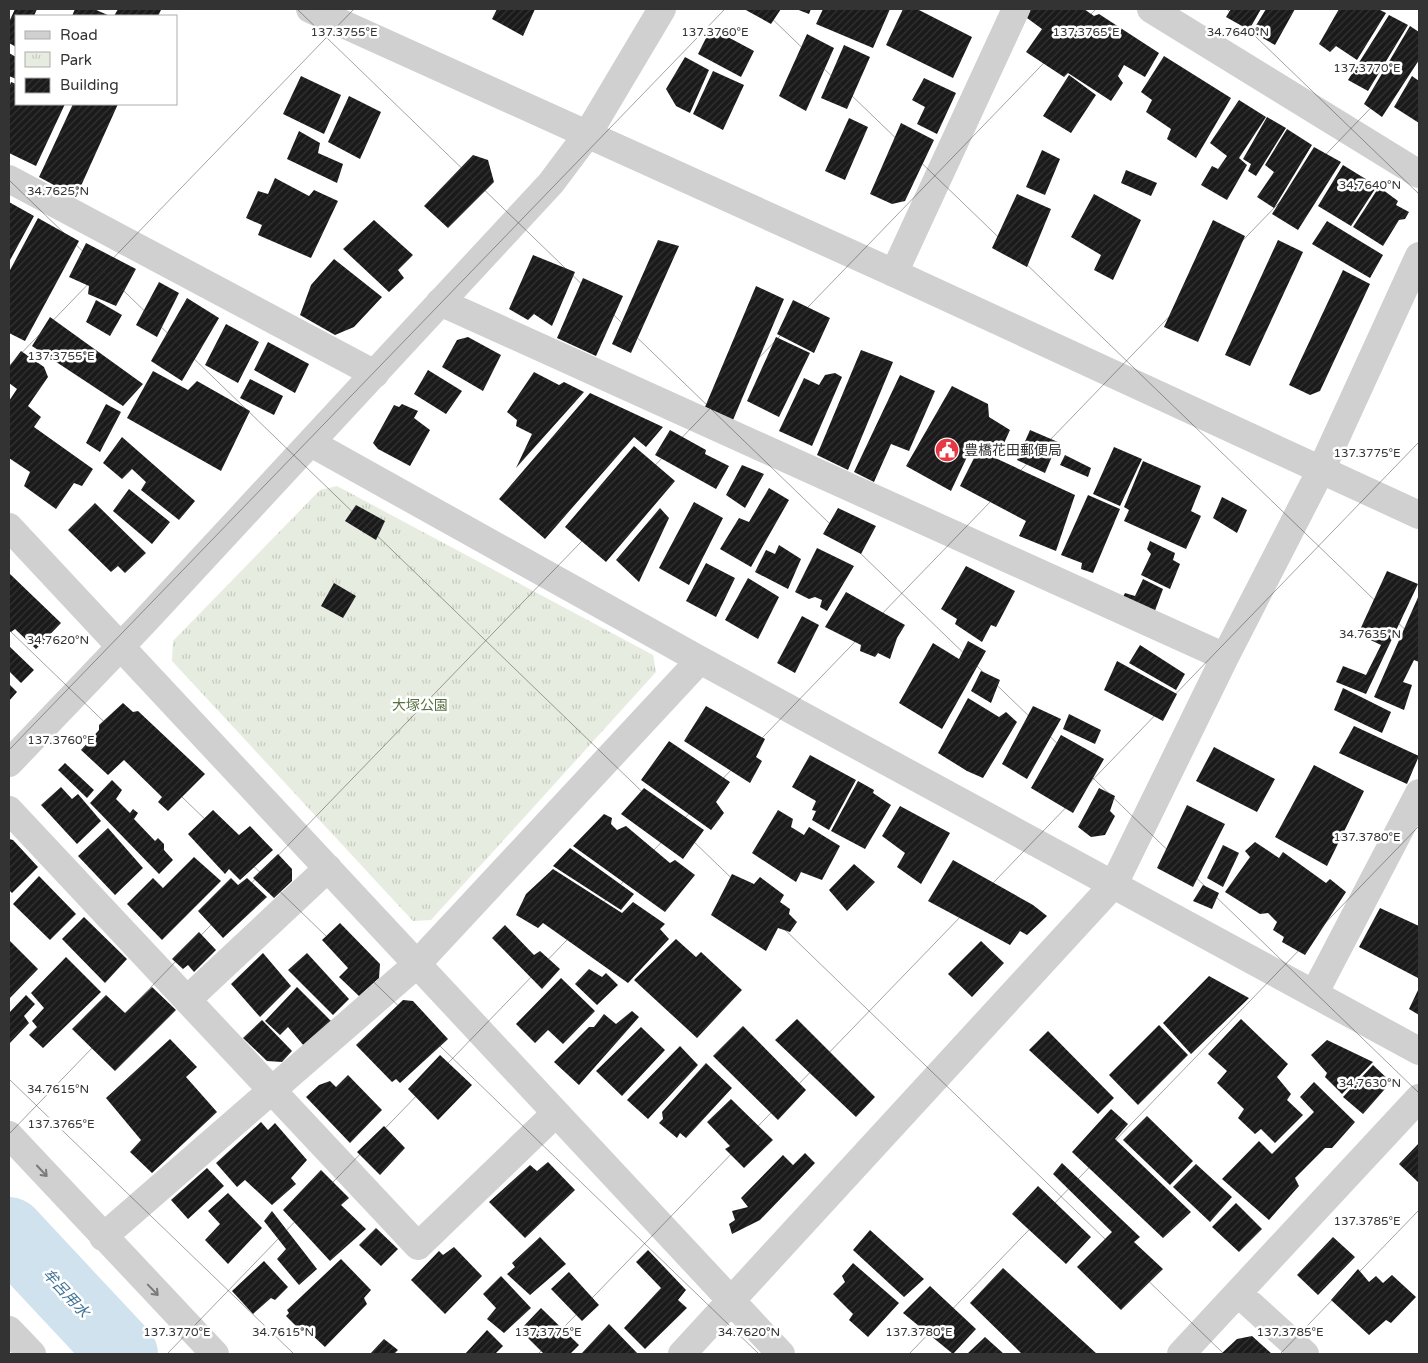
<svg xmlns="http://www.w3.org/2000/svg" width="1428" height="1363" font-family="'Varela Round','Noto Sans JP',sans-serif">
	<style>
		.park { fill: url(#park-tufts) }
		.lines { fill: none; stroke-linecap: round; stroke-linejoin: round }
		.river { stroke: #cfe2ee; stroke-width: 70 }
		.building { fill: url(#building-hatch) }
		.minor { stroke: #d0d0d0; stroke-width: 28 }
		.tertiary { stroke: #d0d0d0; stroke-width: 28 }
		.oneway { stroke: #7a7a7a }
		.ticks { fill: none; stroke: #333; stroke-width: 1; stroke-opacity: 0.45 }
		.labels { text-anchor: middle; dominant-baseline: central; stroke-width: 5; stroke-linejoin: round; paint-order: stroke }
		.poi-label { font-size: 14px; fill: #333; stroke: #fff; text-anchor: start }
		.park-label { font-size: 14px; fill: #56703f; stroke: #fff }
		.water-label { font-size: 15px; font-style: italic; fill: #3f7597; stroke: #fff }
		.ticks-label { font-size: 12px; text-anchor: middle; fill: #333; stroke: #fff; stroke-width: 5; stroke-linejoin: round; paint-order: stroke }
	</style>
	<defs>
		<pattern id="park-tufts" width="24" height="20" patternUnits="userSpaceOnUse" patternTransform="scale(1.25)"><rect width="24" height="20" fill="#e6ecdf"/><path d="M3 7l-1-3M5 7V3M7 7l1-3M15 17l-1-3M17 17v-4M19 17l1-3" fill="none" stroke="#c6cbc0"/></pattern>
		<pattern id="building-hatch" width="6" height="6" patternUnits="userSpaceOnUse" patternTransform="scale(1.25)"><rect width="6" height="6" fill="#1a1a1a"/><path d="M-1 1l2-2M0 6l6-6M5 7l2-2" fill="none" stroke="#333"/></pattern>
	</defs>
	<rect width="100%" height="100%" fill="#fff"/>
	<path class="park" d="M337,486L653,655L656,672L431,920L413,921L172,661L173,641L320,490Z"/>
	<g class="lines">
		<path class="river" d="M9,1232L123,1354"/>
	</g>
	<path class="building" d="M15,9H37L34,16H16V47L9,43V22Z
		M75,9H94L110,16H72Z
		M118,9H158L161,10L158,16H114Z
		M497,9H535L523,36L492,19Z
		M744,9H781L771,24Z
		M796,9H811L809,14Z
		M823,9H890L873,48L816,24Z
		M903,9H917L972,37L953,78L886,45Z
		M1031,9H1084L1094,16L1099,14L1159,53L1145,77L1124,65L1118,76L1123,83L1111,101L1068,73L1064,77L1026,52L1042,29L1027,18Z
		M1231,9H1261L1249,30L1226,17Z
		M1266,9H1295L1275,45L1252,32Z
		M1339,9H1378L1386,13L1357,60L1336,46L1330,52L1319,44Z
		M1389,15L1408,25L1368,91L1348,80Z
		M1410,26L1419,32V60L1382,117L1364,104Z
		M711,28L754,51L741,77L698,54Z
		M807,34L834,48L806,111L779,96Z
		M844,45L870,57L847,109L821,98Z
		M9,53L16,57V79L9,76Z
		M1164,56L1231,98L1196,158L1167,139L1171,129L1146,112L1152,100L1141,92Z
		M685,57L709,70L690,113L676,106L666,89Z
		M713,71L744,85L723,130L693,114Z
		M1069,75L1096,95L1071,133L1043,116Z
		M301,76L341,95L324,134L283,114Z
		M1412,76L1419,81V123L1394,107Z
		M924,78L956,93L937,134L917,124L925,107L912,100Z
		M11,82L16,84V104H65L36,166L9,153V88Z
		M349,96L381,112L360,159L328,142Z
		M1239,100L1266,117L1239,158L1247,165L1227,200L1201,185L1212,166L1218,169L1227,156L1210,143Z
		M73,104H118L76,197L39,177Z
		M1267,117L1286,128L1256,176L1248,171L1251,164L1243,159Z
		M849,118L868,127L845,180L825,171Z
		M901,123L934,140L905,201L892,204L870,194Z
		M1287,129L1312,145L1274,208L1257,197L1274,172L1265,165Z
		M299,131L320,143L318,153L343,164L337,183L287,159Z
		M1314,147L1341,162L1298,230L1272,214Z
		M1042,150L1060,159L1045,195L1026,187Z
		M473,155L488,160L494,182L448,228L424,206Z
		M1343,165L1377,186L1351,226L1318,206Z
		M1126,170L1157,183L1151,196L1121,183Z
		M275,178L309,196L314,190L338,201L311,258L258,235L262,225L246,218L258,191L268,194Z
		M1379,187L1398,201L1396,205L1409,212L1405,219L1399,220L1383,246L1353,227Z
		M1017,194L1051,209L1027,267L992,248Z
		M1094,194L1141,220L1113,280L1094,270L1101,255L1071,237Z
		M9,202L34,216L9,262Z
		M38,218L79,241L25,341L9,333V272Z
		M374,220L413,255L398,270L404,278L389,292L343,249Z
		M1213,220L1245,236L1198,342L1164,327Z
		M1327,221L1383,255L1370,278L1312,244Z
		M658,240L679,246L631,353L612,344Z
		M1278,240L1303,252L1250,366L1225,355Z
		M86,243L136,269L116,306L88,294L89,286L69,277Z
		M533,255L575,272L552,326L534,314L528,320L509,309Z
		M334,259L382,297L354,327L335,335L300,315L311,285Z
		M1343,270L1370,284L1320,391L1310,395L1289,385Z
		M583,278L623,296L596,356L557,338Z
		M159,282L179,293L157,337L136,325Z
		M756,286L784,299L733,420L705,407Z
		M187,298L219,318L182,381L151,361Z
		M96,300L122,315L110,336L86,322Z
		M793,300L830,318L814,353L777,334Z
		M50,317L143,384L123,406L32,346Z
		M226,324L259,342L238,383L205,365Z
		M468,337L501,355L483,391L442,367L457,340Z
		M776,337L810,353L779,417L747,401Z
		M268,342L309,364L295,393L254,370Z
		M861,350L893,362L848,470L817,455Z
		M21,351L44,367L48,377L28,406L41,417L34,427L93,469L82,486L74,483L56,509L24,486L30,472L9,458V401L17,389L9,383V367Z
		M428,370L462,391L446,414L414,394Z
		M153,371L188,390L197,381L250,411L221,471L127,418Z
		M534,372L559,385L564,382L584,392L516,468L532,434L516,426L517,420L507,412Z
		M835,373L842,377L812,446L779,431L804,378L819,385L825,375Z
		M900,375L935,391L909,451L891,444L874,482L854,472Z
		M250,379L283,396L274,415L240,398Z
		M952,386L988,404L989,417L1010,430L1000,452L975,440L951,491L906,466Z
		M590,393L663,427L646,447L634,437L545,539L499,499Z
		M106,404L121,412L100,452L86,443Z
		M402,404L418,411L414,418L430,430L410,466L378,449L373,443L394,405L399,407Z
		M670,430L706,450L705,454L729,466L716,489L655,455Z
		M1030,430L1058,442L1045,473L1017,460Z
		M122,437L195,501L179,520L141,490L146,482L132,469L122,479L103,463Z
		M634,446L675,481L606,562L565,527Z
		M1114,447L1142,459L1120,506L1093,494Z
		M978,450L1075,495L1056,551L1019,536L1026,521L960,486Z
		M1065,455L1091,468L1088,477L1060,465Z
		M1143,461L1201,486L1191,511L1201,516L1186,549L1124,521L1129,510L1124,507Z
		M742,465L764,474L745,508L726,495Z
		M769,488L789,500L751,567L720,549L739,518L749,522Z
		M129,489L170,522L152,544L113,511Z
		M1088,495L1120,509L1093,573L1081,569L1082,563L1061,555Z
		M1222,497L1247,510L1237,533L1213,518Z
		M694,502L723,518L689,585L659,568Z
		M95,503L146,553L125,573L118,566L111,572L68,530Z
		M356,505L385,521L376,540L345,521Z
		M660,508L669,518L639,582L616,560Z
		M838,508L876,526L861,554L823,534Z
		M1150,541L1175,553L1173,560L1180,564L1170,589L1141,575L1151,554L1147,549Z
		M779,545L801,559L788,589L755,572L766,550L775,554Z
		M817,548L854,566L827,611L820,607L822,600L815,597L809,599L795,592Z
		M706,563L735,578L716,617L686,601Z
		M966,566L1015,591L996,627L991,625L982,642L955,624L957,619L941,609Z
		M1387,571L1418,584L1366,694L1336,682L1343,666L1366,675L1381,645L1358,634Z
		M10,574L61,623L36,649L15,629L11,632L9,631Z
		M748,578L779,597L758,639L725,620Z
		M1143,579L1163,589L1153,616L1121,601L1125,593L1135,596Z
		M334,583L356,596L343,618L321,606Z
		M846,592L905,625L897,638L890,659L878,653L875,657L860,651L861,645L825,627Z
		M1419,595V662L1414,660L1403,682L1412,685L1404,710L1374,697Z
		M802,616L819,625L795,673L777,663Z
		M968,641L986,651L942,729L899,703L933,643L959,659Z
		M1140,645L1185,674L1176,690L1129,663Z
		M9,646L34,670L21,683L9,671Z
		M1117,661L1177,694L1163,721L1104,690Z
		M981,671L1000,680L991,703L971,691Z
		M9,684L17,692L9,701Z
		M1343,688L1391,712L1382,733L1334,710Z
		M968,698L999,717L1006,712L1017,722L983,778L967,771L938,753Z
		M123,703L133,712L138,711L205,774L168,811L158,802L162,797L124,760L108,775L81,750L99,730V725Z
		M706,706L765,739L756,757L762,761L750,783L684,741Z
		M1033,706L1061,719L1027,779L1002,764Z
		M1069,714L1101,730L1095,744L1063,729Z
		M1354,726L1419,756L1407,784L1339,753Z
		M1061,735L1104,759L1073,813L1031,788Z
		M669,741L730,782L716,802L724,813L711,830L641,780Z
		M1214,747L1275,779L1257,812L1196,781Z
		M810,755L856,780L829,830L812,820L816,811L812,810L816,801L792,787Z
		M65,763L94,790L87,798L58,770Z
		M1314,765L1364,791L1327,866L1275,837Z
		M112,780L122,790L116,799L130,813L133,809L138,813L134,819L155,841L158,838L164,844V850L173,860L159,874L90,803Z
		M858,781L874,790L873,793L891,805L865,849L831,831Z
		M61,787L72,799L78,794L101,821L77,844L41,805Z
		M644,788L704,830L683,859L621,814Z
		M1099,788L1115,796L1110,811L1115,816L1105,835L1091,837L1078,827Z
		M1187,805L1225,824L1193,887L1157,868Z
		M900,806L950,833L921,884L897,867L905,853L882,836Z
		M213,810L239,835L250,826L273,850L240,880L229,869L225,874L188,834Z
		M778,810L793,819L791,827L804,835L809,827L840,846L822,880L801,872L796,882L752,853Z
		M604,814L612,818L611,824L617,830L626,826L670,863L675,860L695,875L665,912L573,846Z
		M108,828L143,868L115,895L78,856Z
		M9,839L13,840L38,867L12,893L9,890Z
		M1255,842L1279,858L1283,852L1326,883L1330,879L1346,892L1305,955L1282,942L1284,937L1273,930L1277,922L1268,913L1260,914L1225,892L1250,857L1245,851Z
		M1223,845L1239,853L1223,887L1207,878Z
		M570,848L634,894L621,910L553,866Z
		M278,854L292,869V881L274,898L253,878Z
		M194,857L221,881L162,940L127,904L153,878L163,888Z
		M953,860L1033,905L1047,916L1027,935L1020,931L1010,945L928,901Z
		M854,864L875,882L847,911L829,890Z
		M553,869L622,913L633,902L665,924L660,929L669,939L628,983L543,923L538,928L516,915L526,894Z
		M732,874L754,884L760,877L784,895L780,902L790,909L789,914L797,922L790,932L778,928L766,951L711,915Z
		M39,876L76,914L50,940L13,904Z
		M231,878L238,885L247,878L267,897L223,938L198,911Z
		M1203,885L1219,893L1212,909L1193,901Z
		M1380,908L1419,926L1418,978L1359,947Z
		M84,917L127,959L105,983L62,939Z
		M340,923L380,964L379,978L359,996L339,977L348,968L322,940Z
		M505,925L534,955L540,951L560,969L542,989L492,938Z
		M199,932L216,950L194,972L188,965L183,969L172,959Z
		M676,939L696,957L701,952L742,990L697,1038L634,980Z
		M9,940L38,969L9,999Z
		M981,941L1004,963L972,997L948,974Z
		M263,953L291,986L260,1017L231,984Z
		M307,953L349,999L333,1015L288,970Z
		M66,957L101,992L43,1048L29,1035L37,1027L32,1021L44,1008L31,993Z
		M589,969L602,977L606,973L618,985L597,1005L575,984Z
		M1209,976L1249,998L1191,1054L1163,1023Z
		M561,978L595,1011L563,1044L548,1030L535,1043L516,1024Z
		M152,987L176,1010L115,1071L72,1029L106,995L125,1013Z
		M297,987L331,1021L304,1046L288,1027L280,1035L265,1021Z
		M1419,988V1015L1409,1009Z
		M26,995L35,1004L24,1016L29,1023L9,1044V1013Z
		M403,1000L413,1001L448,1039L400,1083L396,1079L392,1082L356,1045Z
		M632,1011L639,1017L579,1085L554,1062L589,1027H594L604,1014L616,1024Z
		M797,1019L875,1097L856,1117L775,1040Z
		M1241,1019L1288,1064L1277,1077L1291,1094L1287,1100L1303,1115L1275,1143L1261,1129L1255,1134L1238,1118L1244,1109L1217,1083L1227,1071L1208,1054Z
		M262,1020L292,1051L282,1062L267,1061L243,1038Z
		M1159,1025L1188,1055L1138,1105L1109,1075Z
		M743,1026L806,1090L778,1120L713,1056Z
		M641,1027L665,1050L622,1096L596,1071Z
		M1048,1031L1114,1098L1098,1114L1029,1050Z
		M170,1039L197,1067L186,1077L217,1112L152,1173L130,1152L141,1140L106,1098Z
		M1327,1040L1373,1062L1342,1094L1325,1077L1327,1073L1311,1055Z
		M680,1046L698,1065L648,1119L627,1100Z
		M440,1055L472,1085L438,1120L408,1089Z
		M706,1063L732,1088L686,1138L680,1133L677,1138L659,1123L663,1119L662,1112Z
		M1373,1065L1391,1082L1363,1114L1343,1097Z
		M348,1075L382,1110L350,1143L306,1097L319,1085L330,1081L336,1087Z
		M1314,1082L1355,1122L1332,1148H1325L1295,1178L1299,1186L1269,1220L1222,1179L1259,1141L1272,1154L1314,1112L1300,1097Z
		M731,1099L773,1140L744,1168L725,1149L730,1146L707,1122Z
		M1111,1109L1128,1124L1115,1139L1191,1212L1163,1238L1072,1152Z
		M1147,1116L1193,1161L1170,1185L1123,1140Z
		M261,1122L268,1130L275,1123L307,1160L291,1178L296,1184L272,1205L245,1180L237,1187L216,1163Z
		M384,1126L405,1148L380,1175L357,1152Z
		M1419,1143V1183L1399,1164Z
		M805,1153L815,1163L760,1220L732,1234L729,1224L735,1220L732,1211L748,1207L741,1198L783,1155L793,1165Z
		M548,1162L575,1190L525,1238L489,1202L530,1165L537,1171Z
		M1062,1163L1140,1237L1134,1242L1163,1269L1121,1310L1077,1267L1112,1232L1053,1174Z
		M1196,1164L1232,1197L1210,1222L1173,1187Z
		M207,1168L224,1186L188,1219L171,1200Z
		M321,1170L349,1198L341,1205L366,1229L330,1261L283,1210Z
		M1038,1186L1091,1237L1066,1264L1012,1214Z
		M228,1193L262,1228L228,1264L205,1240L220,1224L208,1211Z
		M1236,1203L1262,1229L1239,1252L1212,1227Z
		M272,1211L317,1269L299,1285L277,1259L286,1249L264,1221Z
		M376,1228L398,1249L381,1266L359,1245Z
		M870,1230L924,1279L904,1297L853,1250Z
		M540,1237L566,1264L530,1295L507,1274L515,1267L512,1263Z
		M1333,1237L1355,1257L1318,1295L1297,1275Z
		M454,1247L482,1276L445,1314L411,1280L439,1251L443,1255Z
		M648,1250L686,1290L678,1300L687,1308L645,1349L624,1328L661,1288L636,1262Z
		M341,1259L371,1290L364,1298L367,1304L325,1347L310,1333L306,1336L286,1316L289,1313L287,1310Z
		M264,1261L288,1287L275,1300L271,1298L253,1314L232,1291Z
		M853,1263L899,1303L868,1337L849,1320L853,1314L833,1294L845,1282L842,1276Z
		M1003,1268L1097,1354H1022L970,1303Z
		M1358,1269L1369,1282L1376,1276L1383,1283L1392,1275L1416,1297L1391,1323L1386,1320L1369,1335L1331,1300Z
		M569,1272L599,1305L582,1321L551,1289Z
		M501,1276L531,1308L504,1333L487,1319L496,1308L483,1294Z
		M930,1286L976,1329L953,1354L903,1313Z
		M541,1308L579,1345L570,1354H544L520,1330Z
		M609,1324L638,1354H581Z
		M487,1330L503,1346L495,1354H465Z
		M1252,1336L1272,1354H1221L1237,1339Z
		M985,1337L1004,1354H967Z
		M384,1339L398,1350L394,1354H370Z"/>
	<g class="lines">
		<path class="minor" d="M1151,9L1419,174
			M9,179L375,374
			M894,273L1016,9
			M440,302L1225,657
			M311,443L700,660L1419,1051
			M9,527L781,1354
			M9,810L418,1246L555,1114
			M1314,994L1419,793
			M188,999L328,868
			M9,1135L215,1354
			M103,1237L416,965L700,660
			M1238,1293L1305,1354
			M9,1330L32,1354
			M682,1354L1114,884L1225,657L1322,468L1419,256
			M1181,1354L1419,1098"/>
		<path class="tertiary" d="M310,9L894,273L1419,515
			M9,763L144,622L551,183L587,135L662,9"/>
	</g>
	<defs><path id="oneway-shaft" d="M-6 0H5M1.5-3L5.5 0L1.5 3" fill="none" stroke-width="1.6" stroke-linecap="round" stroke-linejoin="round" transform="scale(1.25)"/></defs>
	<g class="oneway">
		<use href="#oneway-shaft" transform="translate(42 1171) rotate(47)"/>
		<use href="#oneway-shaft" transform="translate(153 1290) rotate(46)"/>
	</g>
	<path class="ticks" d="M297,9L1419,1093M762,9L1419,643M1227,9L1419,194M9,180L1224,1354M9,366L354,9M9,630L759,1354M9,750L725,9M9,1079L294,1354M9,1134L1096,9M167,1354L1419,58M538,1354L1419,442M909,1354L1419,826M1280,1354L1419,1210"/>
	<defs>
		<g id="civic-disc" transform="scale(1.25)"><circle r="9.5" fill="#e63946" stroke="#fff"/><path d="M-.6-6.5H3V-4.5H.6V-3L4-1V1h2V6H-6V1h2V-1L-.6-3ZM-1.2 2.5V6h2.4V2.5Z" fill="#fff"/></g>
	</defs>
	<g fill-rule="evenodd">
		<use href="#civic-disc" x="947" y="450"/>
	</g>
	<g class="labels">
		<g class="poi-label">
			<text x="964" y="450">豊橋花田郵便局</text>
		</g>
		<g class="park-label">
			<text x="420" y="705">大塚公園</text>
		</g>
		<g class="water-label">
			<text transform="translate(66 1293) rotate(47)">牟呂用水</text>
		</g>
	</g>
	<g class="ticks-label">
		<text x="1238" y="36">34.7640°N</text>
		<text x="344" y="36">137.3755°E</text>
		<text x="715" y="36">137.3760°E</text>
		<text x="1086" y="36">137.3765°E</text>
		<text x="1367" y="72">137.3770°E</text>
		<text x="1370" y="189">34.7640°N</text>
		<text x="58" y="195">34.7625°N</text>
		<text x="61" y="360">137.3755°E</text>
		<text x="1367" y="457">137.3775°E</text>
		<text x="1370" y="638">34.7635°N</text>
		<text x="58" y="644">34.7620°N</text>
		<text x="61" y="744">137.3760°E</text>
		<text x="1367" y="841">137.3780°E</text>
		<text x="1370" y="1087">34.7630°N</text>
		<text x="58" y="1093">34.7615°N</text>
		<text x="61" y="1128">137.3765°E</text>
		<text x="1367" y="1225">137.3785°E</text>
		<text x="177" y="1336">137.3770°E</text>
		<text x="548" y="1336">137.3775°E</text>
		<text x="919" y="1336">137.3780°E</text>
		<text x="1290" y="1336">137.3785°E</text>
		<text x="283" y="1336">34.7615°N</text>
		<text x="749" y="1336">34.7620°N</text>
	</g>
	<rect width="1428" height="1363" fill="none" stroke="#333333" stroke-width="20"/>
	<rect x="15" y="15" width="162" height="90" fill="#ffffff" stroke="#adadad"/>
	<rect x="25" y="31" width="25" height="8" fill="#d0d0d0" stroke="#adadad"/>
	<text x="60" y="40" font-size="15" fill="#333333">Road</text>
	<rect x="25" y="52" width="25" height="15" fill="url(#park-tufts)" stroke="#adadad"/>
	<text x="60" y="65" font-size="15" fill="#333333">Park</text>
	<rect x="25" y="78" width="25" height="15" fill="url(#building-hatch)" stroke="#adadad"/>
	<text x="60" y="90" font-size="15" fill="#333333">Building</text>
</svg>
